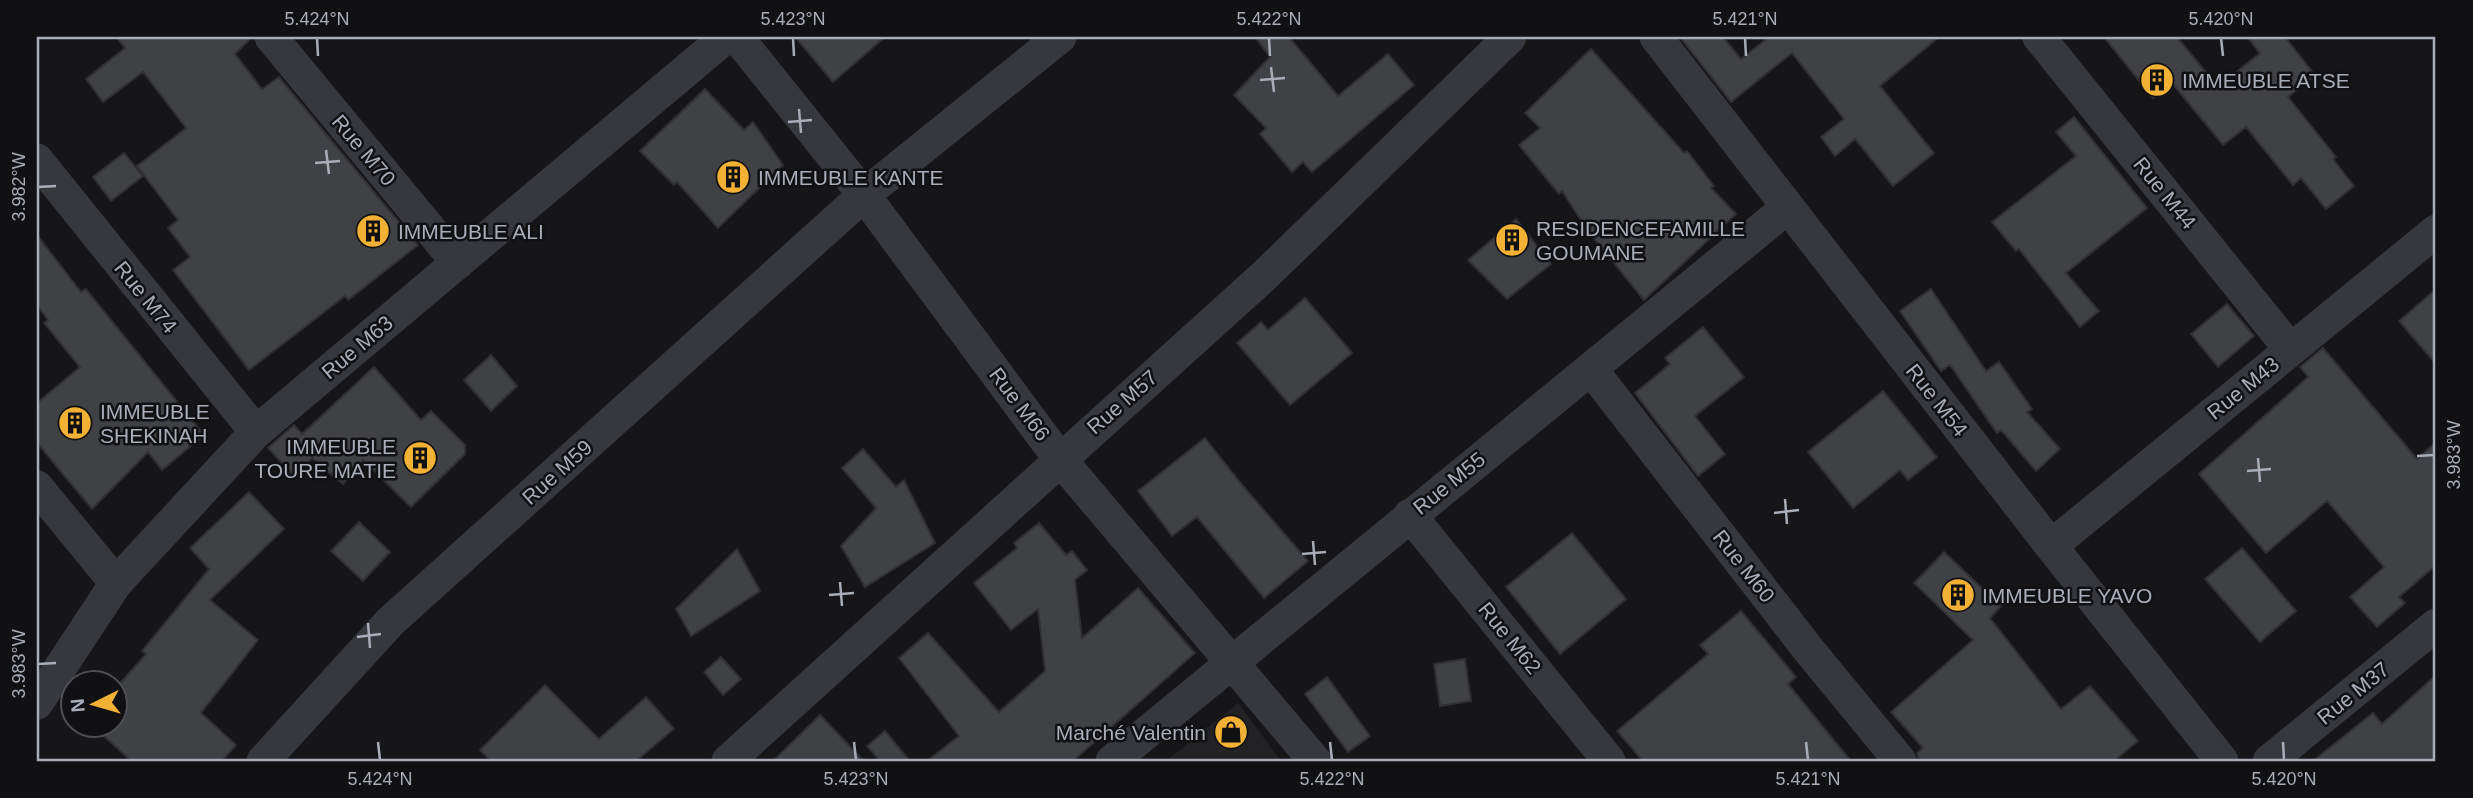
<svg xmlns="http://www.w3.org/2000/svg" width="2473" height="798" font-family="Helvetica,sans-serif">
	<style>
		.built { fill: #222225 }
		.building { fill: #404145; stroke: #303034; stroke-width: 2 }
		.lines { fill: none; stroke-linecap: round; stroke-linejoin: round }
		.minor { stroke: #37383d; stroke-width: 33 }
		.ticks { fill: none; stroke: #a8adb8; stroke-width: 2.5 }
		.labels { text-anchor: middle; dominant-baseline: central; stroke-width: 5; stroke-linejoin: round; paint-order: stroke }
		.poi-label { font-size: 21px; fill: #a8adb8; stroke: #111113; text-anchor: start }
		.street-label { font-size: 21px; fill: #a8adb8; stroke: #111113 }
		.neatline { fill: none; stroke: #a8adb8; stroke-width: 2.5 }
		.ticks-label { font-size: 18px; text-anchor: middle; fill: #a8adb8 }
	</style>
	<rect width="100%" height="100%" fill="#161618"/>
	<path class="built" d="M1238,703L1281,761H1166Z"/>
	<path class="building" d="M116,37H252L235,54L262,89L279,77L418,245L348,300L345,296L249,370L173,270L190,257L168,228L178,220L137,166L186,128L143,72L103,102L86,79L125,48Z
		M795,37H885L833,82Z
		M1255,37H1289L1338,96L1388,54L1414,85L1312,172L1303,162L1292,172L1260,134L1266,128L1234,95L1270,57Z
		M1680,37H1723L1741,59L1769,37H1939L1880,86L1934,153L1893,186L1855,139L1835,156L1821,137L1844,119L1792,53L1731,102Z
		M2104,37H2177L2218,87L2260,53L2247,37H2285L2315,75L2288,97L2336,157L2333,159L2354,186L2326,209L2301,178L2293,185L2246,127L2223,145L2172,83L2153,98Z
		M1591,49L1684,153L1687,151L1714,186L1711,188L1736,214L1644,300L1588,231L1562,191L1559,194L1519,145L1540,128L1525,113Z
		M705,89L744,130L753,122L783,165L718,228L677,182L674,185L640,151Z
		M2074,117L2147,208L2066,273L2099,311L2080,327L2019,249L2016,251L1992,222L2076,156L2056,132Z
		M124,153L143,176L111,201L93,177Z
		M1516,219L1551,264L1507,299L1468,260Z
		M37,235L81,292L86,289L204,435L162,470L148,452L92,509L37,443V403L80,367L44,323L48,320L37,305Z
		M1931,289L1986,371L1999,362L2032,409L2027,412L2060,449L2036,471L2001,430L1997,433L1950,365L1941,371L1900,311Z
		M2436,289V364L2399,321Z
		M1305,298L1352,353L1290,405L1237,343L1261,322L1268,330Z
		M2227,304L2254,336L2218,367L2191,334Z
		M1703,327L1744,377L1695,416L1725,454L1698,476L1635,393L1670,364L1665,358Z
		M2323,348L2417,459L2436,442V565L2399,597L2405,603L2377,627L2350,597L2384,567L2327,501L2266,553L2199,474L2308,377L2300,367Z
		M491,355L517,386L491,411L464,380Z
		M374,367L421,420L431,411L465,445V454L411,507L363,460L343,484L312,458L294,476L268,448L294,425L302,434Z
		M1883,391L1937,457L1908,480L1900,470L1853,508L1808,452Z
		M1205,438L1243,486L1308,561L1264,598L1197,517L1172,536L1138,491Z
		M863,449L896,487L904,480L935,543L865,587L841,546L876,508L842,468Z
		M249,492L284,529L210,600L258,640L201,713L236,745L222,761H131L91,724H116V688L146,654L142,651L209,569L190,548Z
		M359,522L390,552L363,581L331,551Z
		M1039,523L1066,555L1072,551L1087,570L1075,580L1082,638L1138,588L1195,653L1073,761H927L959,736L899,658L928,633L999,712L1045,671L1038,609L1011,630L974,583L1017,548L1014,543Z
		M1572,533L1626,599L1560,654L1506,587Z
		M2242,548L2296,611L2260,642L2205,579Z
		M737,549L760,591L691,636L676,609Z
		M1944,552L2001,606L1990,618L2061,709L2090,686L2138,741L2114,761H1919L1917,753L1923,748L1891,712L1973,640L1914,583Z
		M1741,611L1796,677L1788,684L1851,761H1643L1617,731L1708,654L1700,645Z
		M721,657L741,679L723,695L704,672Z
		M1465,659L1471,701L1440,706L1434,664Z
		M2436,675V761H2313L2373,713L2382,724Z
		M1327,677L1370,736L1348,752L1305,694Z
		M545,685L599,739L646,697L674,729L636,761H491L480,750Z
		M820,715L864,761H773Z
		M885,731L910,761H880L867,746Z"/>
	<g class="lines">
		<path class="minor" d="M271,37L458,263
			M737,37L864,195L1059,458L1315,761
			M1656,37L2051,546L2222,761
			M2039,37L2290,349
			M37,160L256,432
			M1591,369L1808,649L1900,761
			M37,487L116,583
			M1410,515L1609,761
			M2051,546L2436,231
			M37,703L116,583L256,432L726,37
			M263,761L390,622L864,195L1060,37
			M728,761L1265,275L1510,37
			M1112,761L1788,207
			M2269,761L2436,625"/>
	</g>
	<path class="ticks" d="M317,38L318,56M793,38L794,56M1269,38L1270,56M1745,38L1746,56M2221,38L2223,56M1271,67L1274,92M1260,80L1285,78M799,109L801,133M788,122L812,120M326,150L329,174M315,163L340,161M38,187L56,186M2417,456L2434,455M2258,458L2260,482M2247,471L2271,469M1785,499L1787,524M1774,513L1799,510M1313,541L1315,565M1302,554L1326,552M840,582L842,606M829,595L854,593M368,623L370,648M357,637L381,634M38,664L56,663M378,742L380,760M854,742L856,760M1330,742L1332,760M1806,742L1808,760M2283,742L2284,760"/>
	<defs>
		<g id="building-disc" transform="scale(1.75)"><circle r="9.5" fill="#f2b134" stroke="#111113"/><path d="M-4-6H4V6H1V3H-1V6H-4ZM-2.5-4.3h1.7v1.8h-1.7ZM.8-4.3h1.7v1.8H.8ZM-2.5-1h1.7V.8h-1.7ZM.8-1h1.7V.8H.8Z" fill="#111"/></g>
		<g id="shop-disc" transform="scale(1.75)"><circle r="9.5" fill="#f2b134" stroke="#111113"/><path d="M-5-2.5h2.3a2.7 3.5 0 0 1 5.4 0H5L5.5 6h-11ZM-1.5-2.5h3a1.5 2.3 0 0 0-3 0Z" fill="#111"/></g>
	</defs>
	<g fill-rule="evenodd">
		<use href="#building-disc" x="2157" y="80"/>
		<use href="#building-disc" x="733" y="177"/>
		<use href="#building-disc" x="373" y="231"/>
		<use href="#building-disc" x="1512" y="240"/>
		<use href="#building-disc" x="75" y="423"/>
		<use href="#building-disc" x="420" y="458"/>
		<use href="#building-disc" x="1958" y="595"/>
		<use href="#shop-disc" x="1231" y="732"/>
	</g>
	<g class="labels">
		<g class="poi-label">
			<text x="2182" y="80">IMMEUBLE ATSE</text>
			<text x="758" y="177">IMMEUBLE KANTE</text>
			<text x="1536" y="228">RESIDENCEFAMILLE<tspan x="1536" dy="24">GOUMANE</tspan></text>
			<text x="398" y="231">IMMEUBLE ALI</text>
			<text x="100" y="411">IMMEUBLE<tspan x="100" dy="24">SHEKINAH</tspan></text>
			<text x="396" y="446" text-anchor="end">IMMEUBLE<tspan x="396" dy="24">TOURE MATIE</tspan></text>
			<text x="1982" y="595">IMMEUBLE YAVO</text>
			<text x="1206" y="732" text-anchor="end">Marché Valentin</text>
		</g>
		<g class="street-label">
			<text transform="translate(364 150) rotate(50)">Rue M70</text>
			<text transform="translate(2165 193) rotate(51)">Rue M44</text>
			<text transform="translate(146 297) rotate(51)">Rue M74</text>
			<text transform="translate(357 347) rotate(-40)">Rue M63</text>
			<text transform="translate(2243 388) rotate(-39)">Rue M43</text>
			<text transform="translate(1937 400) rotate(52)">Rue M54</text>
			<text transform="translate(1122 402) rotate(-41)">Rue M57</text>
			<text transform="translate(1020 404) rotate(53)">Rue M66</text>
			<text transform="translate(557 472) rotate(-42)">Rue M59</text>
			<text transform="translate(1449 483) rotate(-39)">Rue M55</text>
			<text transform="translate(1744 566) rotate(52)">Rue M60</text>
			<text transform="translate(1510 638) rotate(51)">Rue M62</text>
			<text transform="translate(2353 693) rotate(-39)">Rue M37</text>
		</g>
	</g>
	<rect width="2473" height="798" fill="none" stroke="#111113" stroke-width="77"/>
	<g transform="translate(94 704) rotate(265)"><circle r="33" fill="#111113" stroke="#4d4f55" stroke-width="2"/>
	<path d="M0-5L12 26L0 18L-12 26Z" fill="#f2b134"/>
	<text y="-10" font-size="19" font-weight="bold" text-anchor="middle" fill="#a8adb8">N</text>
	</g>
	<rect x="38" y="38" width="2396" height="722" class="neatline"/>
	<g class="ticks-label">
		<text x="317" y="25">5.424°N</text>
		<text x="793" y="25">5.423°N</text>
		<text x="1269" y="25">5.422°N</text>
		<text x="1745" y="25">5.421°N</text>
		<text x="2221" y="25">5.420°N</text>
		<text transform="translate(19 187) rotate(-90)" y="6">3.982°W</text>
		<text transform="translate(2454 455) rotate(-90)" y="6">3.983°W</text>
		<text transform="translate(19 664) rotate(-90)" y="6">3.983°W</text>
		<text x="380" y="785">5.424°N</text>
		<text x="856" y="785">5.423°N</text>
		<text x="1332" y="785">5.422°N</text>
		<text x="1808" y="785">5.421°N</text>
		<text x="2284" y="785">5.420°N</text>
	</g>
</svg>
